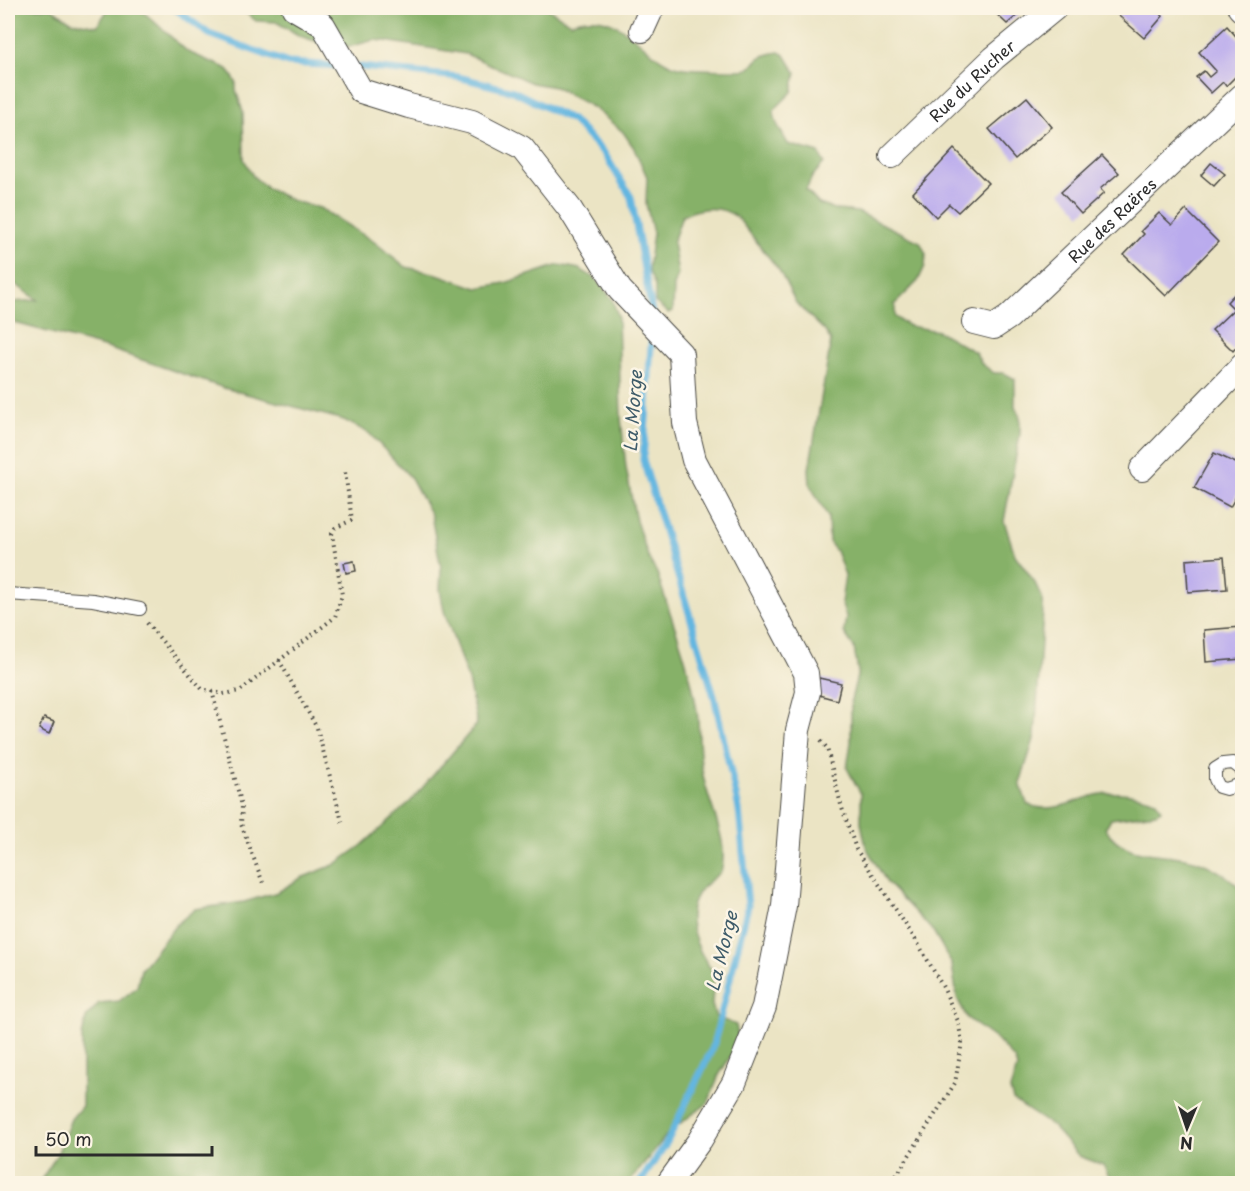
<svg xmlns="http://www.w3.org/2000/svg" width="1250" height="1191" font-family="'Playpen Sans',sans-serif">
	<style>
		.forest { fill: #86b168; stroke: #586e4a; stroke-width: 1.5 }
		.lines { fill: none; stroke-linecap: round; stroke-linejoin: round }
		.stream { stroke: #64b6e0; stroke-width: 7 }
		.building { fill: #baabed }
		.lane-casing { stroke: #484742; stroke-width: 14 }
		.street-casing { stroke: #484742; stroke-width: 26 }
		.path { stroke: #484742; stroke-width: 4; stroke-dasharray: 1.5 4.5; stroke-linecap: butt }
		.lane { stroke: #fff; stroke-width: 12 }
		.street { stroke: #fff; stroke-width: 24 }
		.labels { text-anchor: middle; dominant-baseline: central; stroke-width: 5; stroke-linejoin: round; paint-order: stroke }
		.street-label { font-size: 16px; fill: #2b2b2b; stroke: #fcf5e5 }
		.water-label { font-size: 18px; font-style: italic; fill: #3f5c6a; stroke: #fcf5e5 }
	</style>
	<rect width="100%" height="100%" fill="#fcf5e5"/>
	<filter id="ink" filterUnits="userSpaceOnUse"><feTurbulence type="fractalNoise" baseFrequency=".0167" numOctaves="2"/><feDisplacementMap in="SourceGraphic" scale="12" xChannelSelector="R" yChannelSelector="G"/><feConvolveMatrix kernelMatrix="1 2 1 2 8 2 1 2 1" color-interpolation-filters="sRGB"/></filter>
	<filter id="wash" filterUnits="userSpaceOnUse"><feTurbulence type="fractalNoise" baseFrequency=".008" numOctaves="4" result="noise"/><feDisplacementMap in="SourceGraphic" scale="24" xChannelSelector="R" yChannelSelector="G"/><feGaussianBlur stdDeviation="1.35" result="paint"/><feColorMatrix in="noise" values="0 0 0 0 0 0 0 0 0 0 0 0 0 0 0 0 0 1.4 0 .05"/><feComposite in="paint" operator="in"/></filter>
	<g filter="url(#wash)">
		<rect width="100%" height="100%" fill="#ebe4c4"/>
		<path class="forest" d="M8,8H51L71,21L97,26L109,8H139L188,52L228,69L236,82V90L243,112L244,159L253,176L267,188L293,201L320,208L373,241L406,267L437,274L477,288L505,283L559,265L580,269L597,280L612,299L618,316L621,418L626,468L636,521L649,559L657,573C671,618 690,664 697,711C700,732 698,754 703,775C709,807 730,841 721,872C715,877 708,882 703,887C678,912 697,951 714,973L712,1005L716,1017L736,1025L738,1035L735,1049L719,1075L708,1103L670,1131L628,1183H39L57,1155L71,1119L82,1106V1036L86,1018L99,1003L119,1001L137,987L141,969L176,925L195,909L244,902L278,892L301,878L334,865L361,846L411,801L477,724L468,680L444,611L440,590L441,568L431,515L411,478L369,433L344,420L224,388L107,348L15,323L8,315V307L14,302L38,300L8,279Z
			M240,8H547L570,23C624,2 644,64 684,68C693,69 742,71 748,69C753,66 756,59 761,57C767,54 773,53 779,52L785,55L796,73L792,92L773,111L777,124L788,144L819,153L824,163L812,177L806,190L819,204L837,210L858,212L920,242L926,254L925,266L918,281L895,304V317L909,326L938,331L975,352L982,364L994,373H1004L1015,379V407L1020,417V434L1004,521L1015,555L1034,581L1042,598L1043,611L1035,736L1020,783L1027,804C1051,815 1072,801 1096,795C1117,790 1136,794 1156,801L1161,810L1156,813L1111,819L1105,828C1125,860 1159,851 1190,859C1208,863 1230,877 1242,890V1183H1113L1103,1165L1079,1156L1052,1126L1013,1100L1010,1090L1017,1068L1015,1060L997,1040L967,1018L957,998L952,965L940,943L933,931L887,883L866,847L861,823V794L847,768L851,742V700L858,672L854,648L844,632L846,616L841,603L845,575L836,551L829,542L828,517L810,485L809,469L831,341L825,331L796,303L779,270L737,217C720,205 700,207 682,216L673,242L678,274L674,286L673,311L668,313L655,302V286L648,270L653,233L646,204L647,177L634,148L623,132L594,108L555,87L532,83L466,54L385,41L374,40L349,47L324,44L300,36L276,22L256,21Z"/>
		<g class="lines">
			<path class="stream" d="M174,8L209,34L288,63L340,66
				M352,66L458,77L513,91L572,120L604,153L631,197L652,313
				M639,1184L667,1142L713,1047L748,906L739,809L714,696L643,460L652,332"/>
		</g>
		<g id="blocks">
			<path class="building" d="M990,8H1026L1007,24Z
				M1114,8H1153L1163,16L1144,38L1112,10Z
				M1227,26L1242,43V70L1226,86L1223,82L1211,93L1196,77L1204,71L1209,77L1216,71L1199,52Z
				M1027,97L1052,127L1015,159L989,129Z
				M954,149L988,183L958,212L949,204L936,217L913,193Z
				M1102,155L1119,173L1100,189L1104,193L1081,214L1061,192Z
				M1211,163L1225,174L1214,186L1201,175Z
				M1186,210L1218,242L1166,296L1124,255L1144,234L1141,231L1159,213L1172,225Z
				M1242,286V341L1233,351L1212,330L1234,309L1227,302Z
				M1214,453L1238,464L1242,457V486L1230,507L1194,488Z
				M1224,557L1227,589L1188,592L1186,560Z
				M354,561L356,571L346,573L344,563Z
				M1242,627V659L1206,662L1204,630Z
				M819,678L841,683L837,700L815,694Z
				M44,718L54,722L49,734L39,729Z"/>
		</g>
	</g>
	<g filter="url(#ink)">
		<use href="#blocks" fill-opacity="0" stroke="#484742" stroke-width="1.5"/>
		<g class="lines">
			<g class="lane-casing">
				<path id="lane" d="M8,594L93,600L140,609
					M1242,770L1233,763L1223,764L1215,769V779L1219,787L1226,789L1242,784"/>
			</g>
			<g class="street-casing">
				<g id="street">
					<path d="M294,8L323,25L361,91L409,106L472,122L522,148L570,209L620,290L681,354L685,423L694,460L806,673L808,692L798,730L784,906L764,1007L734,1083L700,1140L668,1184"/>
					<path d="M1240,8L1242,10"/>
					<path d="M642,30L652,8"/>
					<path id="s1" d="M892,156L994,58L1055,8"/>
					<path id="s2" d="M974,322L994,327L1009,317L1242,96"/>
					<path d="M1142,469L1242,366"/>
				</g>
			</g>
			<path class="path" d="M147,623L202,689L223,694L240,691L335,617L342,595L332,534L335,528L352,520L345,472
				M279,660L317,728L343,825
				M212,691L242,806L241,824L263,883
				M821,741L827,748L841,805L856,849L919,945L944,989L958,1021L962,1042L955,1083L891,1184"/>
			<use href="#lane" class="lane"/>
			<use href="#street" class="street"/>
		</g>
	</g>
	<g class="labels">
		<g class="street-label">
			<text stroke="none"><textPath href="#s1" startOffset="110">Rue du Rucher</textPath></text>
			<text stroke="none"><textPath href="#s2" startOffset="180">Rue des Raëres</textPath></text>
		</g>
		<g class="water-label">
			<text transform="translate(632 411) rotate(-86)">La Morge</text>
			<text transform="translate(721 951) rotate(-76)">La Morge</text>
		</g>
	</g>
	<rect width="1250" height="1191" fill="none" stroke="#fcf5e5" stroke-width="30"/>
	<g transform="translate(1187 1128) rotate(182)" stroke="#fcf5e5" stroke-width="4.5" paint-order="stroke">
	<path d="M0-4.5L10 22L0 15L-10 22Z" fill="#2b2b2b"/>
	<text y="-9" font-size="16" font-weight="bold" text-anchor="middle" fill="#2b2b2b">N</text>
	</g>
	<path d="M36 1146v9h176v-9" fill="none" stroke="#2b2b2b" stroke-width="3"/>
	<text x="45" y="1146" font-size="18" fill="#2b2b2b" stroke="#fcf5e5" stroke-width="4.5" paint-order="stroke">50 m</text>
</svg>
